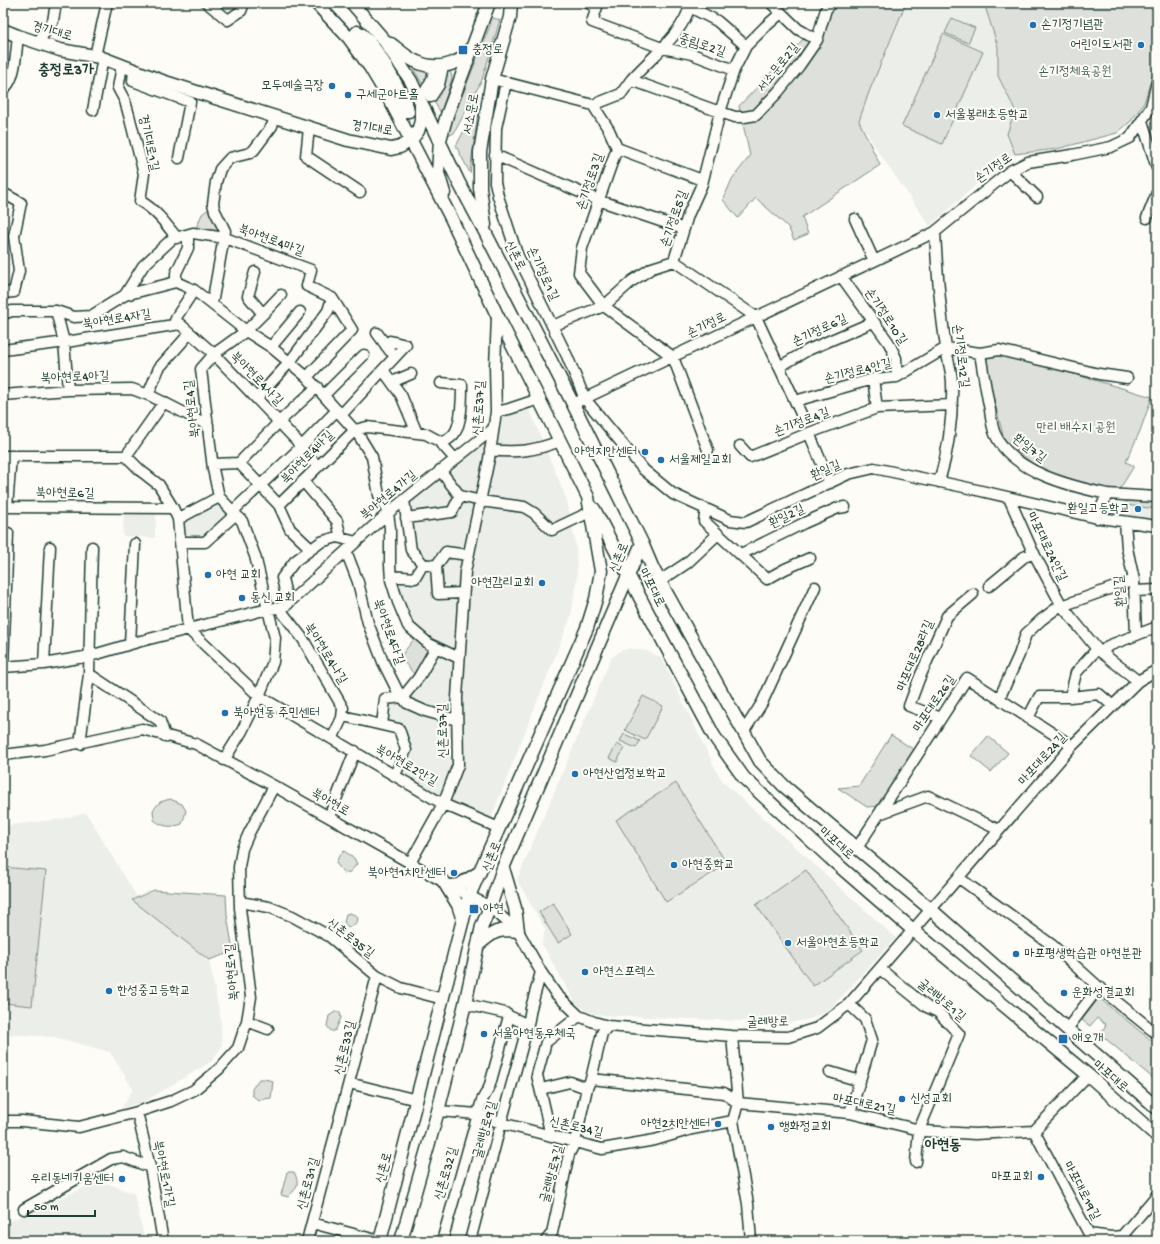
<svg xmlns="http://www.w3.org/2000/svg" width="1160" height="1244" font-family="'Gochi Hand','Poor Story',sans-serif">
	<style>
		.built { fill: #eceee9 }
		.green { fill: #dde0db; stroke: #7e8e88 }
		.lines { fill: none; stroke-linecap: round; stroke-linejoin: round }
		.minor-casing { stroke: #1f3d34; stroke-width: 13 }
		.major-casing { stroke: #1f3d34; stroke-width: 15 }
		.minor { stroke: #fdfcf7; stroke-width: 10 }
		.major { stroke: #fdfcf7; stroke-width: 12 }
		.poi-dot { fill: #1f6fb2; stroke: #fdfcf7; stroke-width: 1.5 }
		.labels { text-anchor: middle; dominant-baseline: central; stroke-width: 4; stroke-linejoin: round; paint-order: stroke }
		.poi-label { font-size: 13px; fill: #1f3d34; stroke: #fdfcf7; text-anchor: start }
		.street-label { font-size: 13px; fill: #1f3d34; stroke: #fdfcf7 }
		.park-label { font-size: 13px; fill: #455e55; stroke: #fdfcf7 }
		.quarter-label { font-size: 15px; font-weight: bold; fill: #1f3d34; stroke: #fdfcf7 }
	</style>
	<rect width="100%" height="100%" fill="#fdfcf7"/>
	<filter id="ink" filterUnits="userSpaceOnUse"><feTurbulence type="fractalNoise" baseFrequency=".025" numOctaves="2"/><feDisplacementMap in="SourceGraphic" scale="8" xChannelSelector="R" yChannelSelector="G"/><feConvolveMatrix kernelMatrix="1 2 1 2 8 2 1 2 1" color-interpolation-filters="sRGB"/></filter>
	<g filter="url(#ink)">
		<path class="built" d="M906,3H984L998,47V76L1015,110L1007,134L1015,154L1006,158L930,226L883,159L859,121L869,92Z
			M530,411L567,500L576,547L577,577L571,616L489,823L395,775L406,750L399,729L382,725L385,699L403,697L436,647L408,626L391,580L415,578L423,564L411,550L404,500L493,429L496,412Z
			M1126,498L1157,499V522L1117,514L1120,505Z
			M218,502L230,515L203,539L185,538L183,522Z
			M124,512L156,513L155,538L123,536Z
			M630,648L646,651L661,657L718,774L724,783L896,938L831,1008L811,1019L788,1023L601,1015L587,1012L575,1002L542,944L545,929L517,880L611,658L620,651Z
			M86,813L137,897L132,899L182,937L209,960L221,1021L222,1046L212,1061L144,1102L122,1108L133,1089L110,1052L54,1037L3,1034V826L62,819Z
			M94,1183L109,1184L134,1194L145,1241H3V1224Z"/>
		<path class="green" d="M841,3H906L869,92L859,121L880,165L802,217L808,234L794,240L788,227L756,198L738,218L723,200L732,179L750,156L739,106L806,36Z
			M984,3H1154L1157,8V60L1144,103L1131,121L1117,133L1057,149L1015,154L1007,134L1015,110L998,76V47Z
			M493,18L500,20L482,80L454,133L450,135L449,133V129Z
			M952,18L975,28L968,43L945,33Z
			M943,34L983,52L942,144L902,126Z
			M414,66L430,70L426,90L414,70Z
			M447,71L451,73L452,78L441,113L431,97L441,75Z
			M475,110H478V112L470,173L456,146Z
			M211,207L224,233L198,230L196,228L202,214Z
			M999,352L1152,397L1140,431L1126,462L1134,466L1118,492L1098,488L1039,469L1004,439L983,356Z
			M1128,500L1157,501V509L1125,505Z
			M418,634L432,646L414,674L400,657Z
			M643,696L663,706L645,740L625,730Z
			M624,734L640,741L636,748L620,741Z
			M891,735L916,751L881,806L867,807L838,788L859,786Z
			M988,736L1008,753L991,772L971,756Z
			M617,744L624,748L617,762L609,758Z
			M676,783L727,864L666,902L616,820Z
			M170,799L182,804L186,811L182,824C171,828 163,827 154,820L153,810L160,802Z
			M344,851L354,858L357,864L350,872L344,873L336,863L338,858Z
			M3,867L46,871L32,1006L3,1003Z
			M806,870L863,950L813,986L756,905Z
			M154,890L226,895L227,915L232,945L229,953L209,960L132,900Z
			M553,903L572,934L558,943L539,912Z
			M350,913L357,916L358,920L353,926L348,927L344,922L346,914Z
			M1099,998L1157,1045V1071L1154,1079L1100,1034L1106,1025L1097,1018L1090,1026L1082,1020Z
			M335,1012H340L341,1018L335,1031H331L327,1026L329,1016Z
			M259,1079H264L273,1081L271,1098L258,1100L252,1095V1089Z
			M287,1172H294C300,1184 297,1188 288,1197L281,1195Z"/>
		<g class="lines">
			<g class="minor-casing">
				<path id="minor" d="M207,3L228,20L241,11L244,3
					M588,3L597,7L592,22L662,48L692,54L734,70
					M771,3L798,29L817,40
					M690,7L717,21L746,46
					M357,31C372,33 401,91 408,106L409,112H405C393,82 376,57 355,33Z
					M38,42L53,21L56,3
					M95,56L107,3
					M122,66L118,88L125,101L129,115L144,174L140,201C156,210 166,224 177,238
					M134,70L133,81L190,102L179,158
					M434,71H442L439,85L431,97L426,90L432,79Z
					M492,79L593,105L621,94L631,80L720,112L735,117H744L756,115L778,92L799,66L817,40L826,9L832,3
					M631,80C652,56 683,35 691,3
					M506,82L496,128L495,182L498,196L517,254L567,356L585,399L644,470L673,494L730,520L746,522L848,474L874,468L964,487L1093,517L1157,526
					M3,89C16,82 16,50 18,36
					M593,105L609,130L617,148
					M93,110L103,58
					M1142,121L1157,168
					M309,128L306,156L360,192
					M617,148L582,248L579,273L604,306L673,357L708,450
					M617,148L702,180
					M495,155L598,200L684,229
					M1010,171L1037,197
					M3,193L21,203L14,236L19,271L14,292L3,293
					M1147,218L1157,193
					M855,219L874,261
					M935,232C937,270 940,309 946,347C947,359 952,371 952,383C953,418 949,449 939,482
					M674,261L688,215L702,184L720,112L734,70L746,46L765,27L781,13
					M674,261L756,317L802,416
					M255,272L248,296L263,314
					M841,276L889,343L896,358L897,377
					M176,282L194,290L246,331L271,347L307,377L358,434L372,457L379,495L388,513L390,528V565L391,580L398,602L408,626L429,644L459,658
					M176,282V273L188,248V235
					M125,295L143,266L172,239L193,233L225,238L311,270L307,286L332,298L352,330L307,377
					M212,304L225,231L215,211L213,204L216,182L220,169L230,158L250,153L254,150L272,126L275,117
					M56,311L64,342L68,390
					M3,314L12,311H56L74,317L91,316L125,295L176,282
					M174,324L177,316L194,290
					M552,326L604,306L632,281L652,268L674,261
					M377,333L390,351
					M271,347L300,312
					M946,348L980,353C983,372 986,391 990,410C991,418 992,427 995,434C1012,472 1070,486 1107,494L1097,518
					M3,350L66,342L180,324L214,354L297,441L300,448L318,466
					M980,353L999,350L1099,374L1127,378
					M779,367L808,350L873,322
					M383,370L401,395L417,433
					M873,379L877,408
					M392,382L411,374
					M3,395L68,390L132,389L151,396L208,425
					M148,395L159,368L190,333
					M324,395L364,355
					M257,398L289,363L328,311L332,298
					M795,401L873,379L897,377L946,348
					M573,404L935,232L1010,171L1028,162L1072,155L1111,147L1130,138L1151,107L1157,82
					M496,412L509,409L539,399
					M341,415L406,345L390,341L386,346
					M809,433L830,483
					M441,444C445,441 451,438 454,434C462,423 462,399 462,385L441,383
					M740,446L750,457L809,433L877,408L952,405
					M490,450C518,453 534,451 560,441
					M3,456H126L141,471L159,485L173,508L178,519L188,629
					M11,456L7,507L173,508
					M126,456L164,402
					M239,463L279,422L317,387
					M213,464L239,463L279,505L290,529L311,549
					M440,470L460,496
					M303,481L337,521L341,538
					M1107,494L1157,497
					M1009,498L1032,550L1062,606L1097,649L1138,681
					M404,500L411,550L423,564L436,566L438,594L463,593
					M279,505L355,430L367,427L426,434L439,441L455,459
					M706,509L704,521L767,579L785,569L810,558
					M233,511L300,448L337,410
					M406,518L452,512L460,496L481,501L524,507L534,513L552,530L590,512
					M178,519L219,497
					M1125,522L1127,548L1134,580L1136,635
					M8,533L3,667L44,664L90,656L141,641L268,609L284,607L388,513L493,429
					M181,542H205L236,514
					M346,551L358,582L368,623L383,662L397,690L407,703L425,711L457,720
					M741,554L804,523L838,508L845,507
					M436,566L446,552L468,555
					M391,576L415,578L423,564
					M660,581L687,563L718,534
					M989,586L1024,557L1034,553
					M1135,591L1157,590
					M288,604L282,578L295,561L321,542L337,537L356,542
					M1062,606L1134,580
					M279,608L303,639L343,708L342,718L332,739
					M188,629L259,696L443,804L499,828
					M130,644L135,544
					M1102,652L1108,646L1157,627
					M44,664L50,547
					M89,674L160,721L165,736
					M1070,697L1076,673L1097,649
					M999,699L1019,655L1026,634L1041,620L1061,605
					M343,716L399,729L406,750L395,775
					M941,718L909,706L919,679L947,616L973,594
					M1028,718L1039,697H1070L1099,694L1113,706
					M382,725L385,699L403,697L419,677L436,647
					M744,731L762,703L815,587
					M80,744L89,674L92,547
					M3,755L45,750L142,729L196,744L274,786L451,886L490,907L518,931L541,972L556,994L579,1016L594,1022L608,1026L732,1036L788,1037L817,1028L849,1004L1072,746L1138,681L1157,670
					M224,760L242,731L259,696L273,662L275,638L255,556L242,521L219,497L213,469L201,369L214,354L246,331L263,314L281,295
					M879,814L928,796L999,830
					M329,817L355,751
					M857,848L967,678L1072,746
					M410,863L443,804L458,765L457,698L465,572L489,459L496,412L495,367L497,316
					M959,878L1052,945L1102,990L1157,1034
					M240,902L269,907L292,916L329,936L377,976L401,988L443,999
					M880,969L927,1007L938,1012L959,1034L919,1130L916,1162
					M465,1004L505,1013L509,1016
					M849,1004L865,1019L872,1040L850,1113
					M247,1021L268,1029
					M1067,1029L1099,987
					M732,1036L738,1103L733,1121L748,1204L751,1241
					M830,1072L860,1081
					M591,1079L724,1093L738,1103L850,1113L924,1131L975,1134L1034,1131L1088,1075
					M349,1083L417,1100
					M541,1089L570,1082L587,1088
					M438,1111L478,1114L501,1123L602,1149L655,1140L692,1129L733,1121
					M137,1112L150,1167L163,1241
					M3,1121H22L79,1127L137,1112L171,1101L194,1090L219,1069L238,1048L247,1021L251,997L240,908L239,867L242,849L249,833L274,786
					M1034,1131L1089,1234L1111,1237L1122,1236L1129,1241
					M551,1136L537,1075L546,1042L579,1016
					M24,1209L111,1159L123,1157L150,1167
					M312,1223L380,1241
					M1122,1236L1157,1195
					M307,1241L377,976
					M442,1241L478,1114L482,1100L489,1088L509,1016L528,1025
					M470,1241L501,1123L528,1025L531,1008L541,972
					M546,1241L552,1233L569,1154L575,1142L587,1088L591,1079L602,1033L608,1026"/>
			</g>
			<g class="major-casing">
				<path id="major" d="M316,3L349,38L370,67L392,104L451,218L497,315L588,497L601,571L596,599L587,628L469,896L380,1241
					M352,3L384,40L411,81L458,181L485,232L573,404L642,543L653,569L760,761L784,786L857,848L928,907L1157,1108
					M3,30L18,36L60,50L100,57L165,82L348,140L391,149L400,147L411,140L418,131L421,121V105
					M391,44C399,50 407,58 417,62C434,70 460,67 470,49
					M444,193L438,173L440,140L447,115L489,3
					M485,225L480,188V152L492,79L510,17L511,3
					M594,509L647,611L714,736L744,778L830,858L913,930L1088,1075L1157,1136
					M444,882L458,905L463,920
					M451,886L459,885L480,872
					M478,945C493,932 498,928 518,931L515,908L503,868
					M401,1241L438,1111L465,1004L482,926L490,907L503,868L642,543"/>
			</g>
			<use href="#minor" class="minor"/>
			<use href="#major" class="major"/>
		</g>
	</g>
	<g class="poi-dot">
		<circle cx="1033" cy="25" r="4"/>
		<circle cx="1141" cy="45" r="4"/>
		<rect x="458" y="45" width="10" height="10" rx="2"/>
		<circle cx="332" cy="86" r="4"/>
		<circle cx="348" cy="95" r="4"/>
		<circle cx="937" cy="115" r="4"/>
		<circle cx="645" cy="452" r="4"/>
		<circle cx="661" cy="460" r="4"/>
		<circle cx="1138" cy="509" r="4"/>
		<circle cx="208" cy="575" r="4"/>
		<circle cx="542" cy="583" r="4"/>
		<circle cx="242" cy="598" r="4"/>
		<circle cx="225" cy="713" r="4"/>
		<circle cx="575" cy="774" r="4"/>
		<circle cx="674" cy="865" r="4"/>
		<circle cx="454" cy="873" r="4"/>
		<rect x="469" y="904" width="10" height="10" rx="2"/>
		<circle cx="788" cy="943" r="4"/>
		<circle cx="1016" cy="954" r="4"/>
		<circle cx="585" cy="972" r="4"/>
		<circle cx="109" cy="991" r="4"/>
		<circle cx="1064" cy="993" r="4"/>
		<circle cx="484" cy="1034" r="4"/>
		<rect x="1058" y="1034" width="10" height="10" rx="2"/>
		<circle cx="902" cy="1099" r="4"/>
		<circle cx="718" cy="1124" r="4"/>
		<circle cx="771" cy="1127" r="4"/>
		<circle cx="1041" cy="1177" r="4"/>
		<circle cx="122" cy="1179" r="4"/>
	</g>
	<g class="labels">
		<g class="poi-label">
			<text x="1041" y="25">손기정기념관</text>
			<text x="1133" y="45" text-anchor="end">어린이도서관</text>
			<text x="472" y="50">충정로</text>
			<text x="324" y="86" text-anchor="end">모두예술극장</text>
			<text x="356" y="95">구세군아트홀</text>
			<text x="945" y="115">서울봉래초등학교</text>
			<text x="637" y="452" text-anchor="end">아현지안센터</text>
			<text x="669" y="460">서울제일교회</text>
			<text x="1130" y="509" text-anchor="end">환일고등학교</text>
			<text x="216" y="575">아현 교회</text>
			<text x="534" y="583" text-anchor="end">아현감리교회</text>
			<text x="250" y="598">동신 교회</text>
			<text x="233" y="713">북아현동 주민센터</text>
			<text x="583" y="774">아현산업정보학교</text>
			<text x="682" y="865">아현중학교</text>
			<text x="446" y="873" text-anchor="end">북아현1치안센터</text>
			<text x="483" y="909">아현</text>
			<text x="796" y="943">서울아현초등학교</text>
			<text x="1024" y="954">마포평생학습관 아현분관</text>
			<text x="593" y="972">아현스포렉스</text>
			<text x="117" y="991">한성중고등학교</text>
			<text x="1072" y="993">운화성결교회</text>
			<text x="492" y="1034">서울아현동우체국</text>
			<text x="1072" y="1039">애오개</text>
			<text x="910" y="1099">신성교회</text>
			<text x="710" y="1124" text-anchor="end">아현2치안센터</text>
			<text x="779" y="1127">행화정교회</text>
			<text x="1033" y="1177" text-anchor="end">마포교회</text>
			<text x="114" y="1179" text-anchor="end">우리동네키움센터</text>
		</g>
		<g class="street-label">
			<text transform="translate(52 32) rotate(16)">경기대로</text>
			<text transform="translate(702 46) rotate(18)">중림로2길</text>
			<text transform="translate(779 68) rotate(-51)">서소문로2길</text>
			<text transform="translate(472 114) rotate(-80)">서소문로</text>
			<text transform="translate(372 129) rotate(9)">경기대로</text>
			<text transform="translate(148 143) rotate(78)">경기대로1길</text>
			<text transform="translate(994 169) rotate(-35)">손기정로</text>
			<text transform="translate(591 182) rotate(-71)">손기정로3길</text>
			<text transform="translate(675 219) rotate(-71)">손기정로5길</text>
			<text transform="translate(271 241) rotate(20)">북아현로4마길</text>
			<text transform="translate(514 256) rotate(63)">신촌로</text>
			<text transform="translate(542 274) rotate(65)">손기정로1길</text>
			<text transform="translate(885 317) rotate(56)">손기정로10길</text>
			<text transform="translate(117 320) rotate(-9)">북아현로4자길</text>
			<text transform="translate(707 326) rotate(-26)">손기정로</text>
			<text transform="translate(820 331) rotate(-25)">손기정로6길</text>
			<text transform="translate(960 356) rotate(83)">손기정로12길</text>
			<text transform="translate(858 372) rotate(-14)">손기정로4안길</text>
			<text transform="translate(75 378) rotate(-2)">북아현로4아길</text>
			<text transform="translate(256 379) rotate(46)">북아현로4사길</text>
			<text transform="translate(480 408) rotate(-87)">신촌로37길</text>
			<text transform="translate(193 409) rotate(-97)">북아현로4길</text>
			<text transform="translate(802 423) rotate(-21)">손기정로4길</text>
			<text transform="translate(1029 449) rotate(37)">환일7길</text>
			<text transform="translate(308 458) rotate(-45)">북아현로4바길</text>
			<text transform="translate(826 471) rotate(-24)">환일길</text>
			<text transform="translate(65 494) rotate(1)">북아현로6길</text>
			<text transform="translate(389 496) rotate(-40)">북아현로4가길</text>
			<text transform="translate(787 517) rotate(-26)">환일2길</text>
			<text transform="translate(1046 547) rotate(64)">마포대로24안길</text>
			<text transform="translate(620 558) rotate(-67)">신촌로</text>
			<text transform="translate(651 588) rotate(63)">마포대로</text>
			<text transform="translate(1121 591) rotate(-95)">환일길</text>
			<text transform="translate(388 632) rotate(70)">북아현로4다길</text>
			<text transform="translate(325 654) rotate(58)">북아현로4나길</text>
			<text transform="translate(916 656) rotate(-67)">마포대로28라길</text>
			<text transform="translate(935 704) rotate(-56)">마포대로26길</text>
			<text transform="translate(444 731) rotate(-91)">신촌로37길</text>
			<text transform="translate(1043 760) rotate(-48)">마포대로24길</text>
			<text transform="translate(406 766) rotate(30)">북아현로2안길</text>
			<text transform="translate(330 803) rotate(30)">북아현로</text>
			<text transform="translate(836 844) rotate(42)">마포대로</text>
			<text transform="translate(493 857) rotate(-68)">신촌로</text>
			<text transform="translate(350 939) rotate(37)">신촌로35길</text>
			<text transform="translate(233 972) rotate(-95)">북아현로1길</text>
			<text transform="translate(941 1001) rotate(40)">굴레방로1길</text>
			<text transform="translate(768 1023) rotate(-1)">굴레방로</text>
			<text transform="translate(346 1048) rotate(-77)">신촌로33길</text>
			<text transform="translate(1110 1077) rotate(41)">마포대로</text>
			<text transform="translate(864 1105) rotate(11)">마포대로21길</text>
			<text transform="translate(576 1128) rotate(13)">신촌로34길</text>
			<text transform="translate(486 1130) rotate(-75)">굴레방로9길</text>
			<text transform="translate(385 1168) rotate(-75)">신촌로</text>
			<text transform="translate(163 1174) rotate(79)">북아현로1가길</text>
			<text transform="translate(447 1174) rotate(-74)">신촌로32길</text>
			<text transform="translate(553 1174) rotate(-75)">굴레방로7길</text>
			<text transform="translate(309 1184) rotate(-75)">신촌로31길</text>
			<text transform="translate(1081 1191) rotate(62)">마포대로19길</text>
		</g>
		<g class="park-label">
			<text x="1075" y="72">손기정체육공원</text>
			<text x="1076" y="428">만리 배수지 공원</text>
		</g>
		<g class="quarter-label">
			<text x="66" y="71">충정로3가</text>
			<text x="943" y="1146">아현동</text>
		</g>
	</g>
	<rect width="1160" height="1244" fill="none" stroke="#fdfcf7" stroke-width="16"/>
	<rect x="8" y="8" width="1144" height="1228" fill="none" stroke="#1f3d34" stroke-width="1.5" filter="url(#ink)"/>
	<path d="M28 1210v6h67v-6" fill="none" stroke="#1f3d34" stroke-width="2"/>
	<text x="34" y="1210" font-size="12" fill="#1f3d34" stroke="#fdfcf7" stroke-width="3" paint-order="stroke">50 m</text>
</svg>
